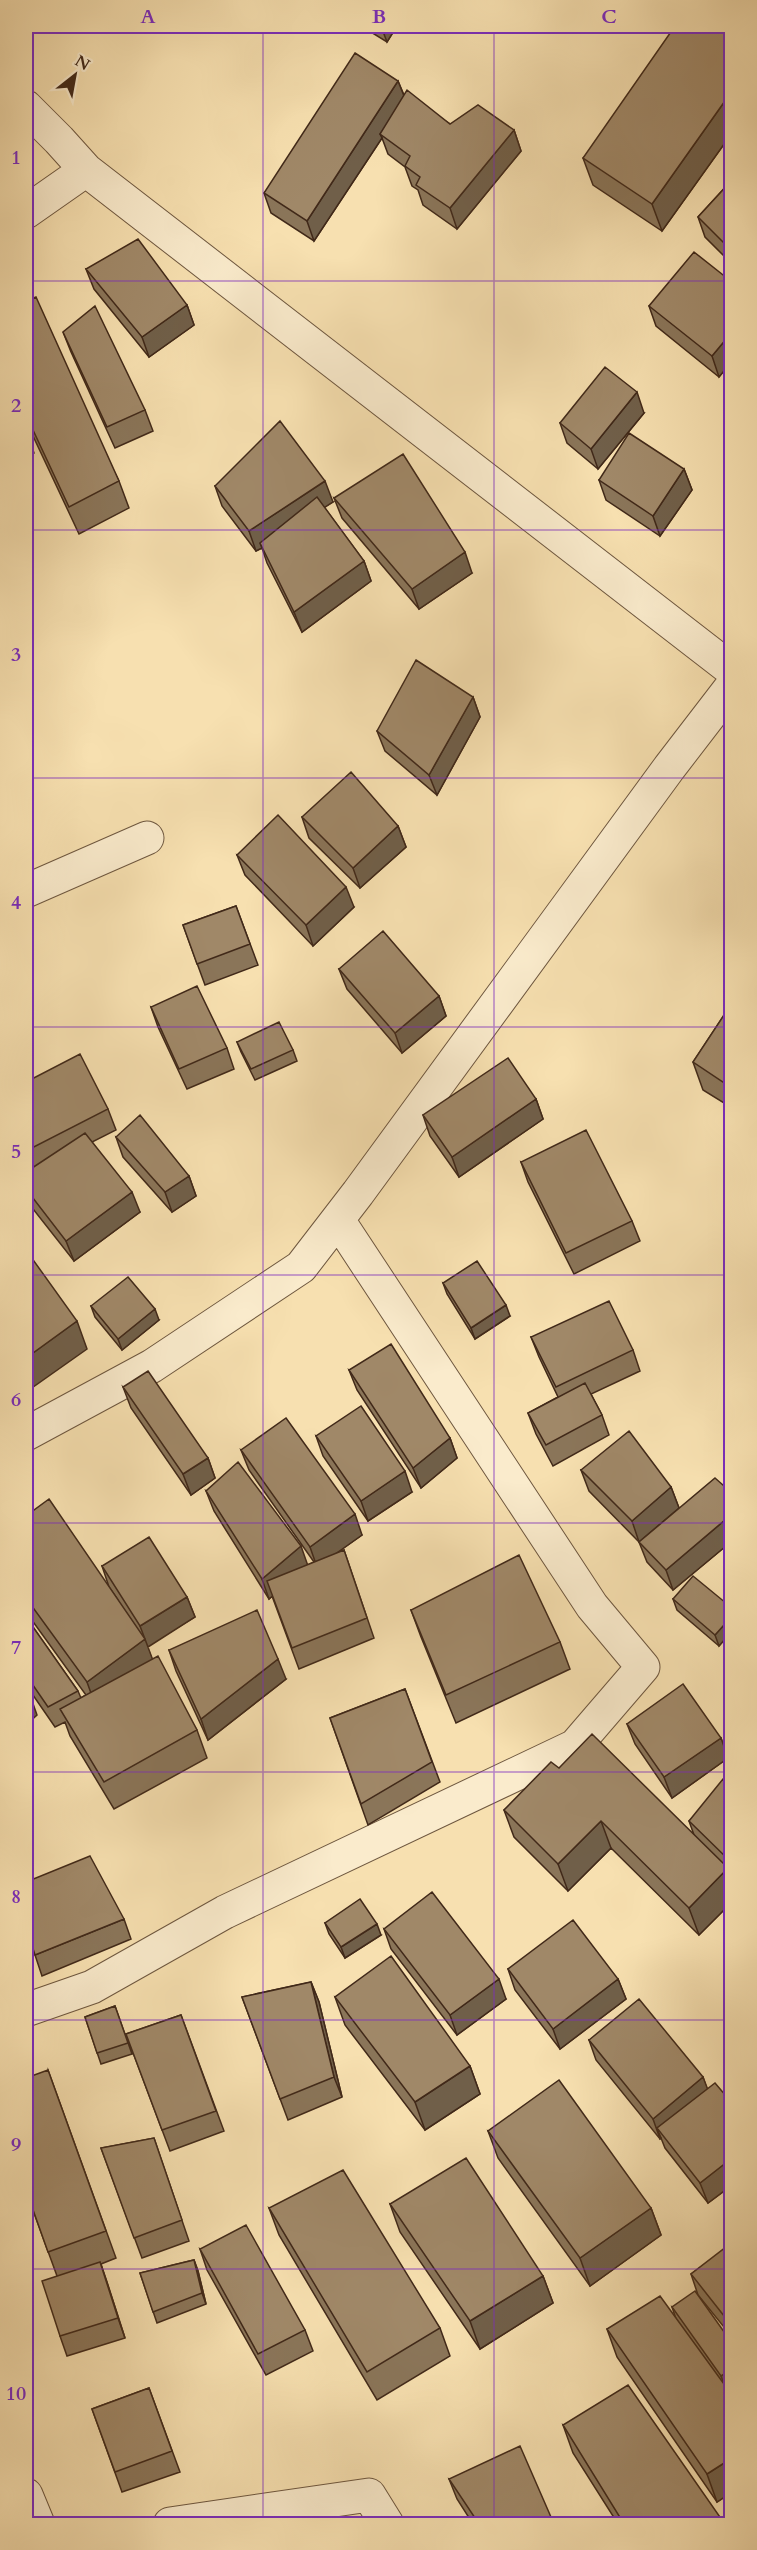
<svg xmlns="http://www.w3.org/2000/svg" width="757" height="2550" font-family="Cardo,serif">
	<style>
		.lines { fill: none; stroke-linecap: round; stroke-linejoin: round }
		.minor-casing { stroke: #6e573f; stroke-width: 35 }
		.minor { stroke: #faebcc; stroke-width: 33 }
		.wall { fill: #8a7559; stroke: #412919; stroke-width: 1.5 }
		.shaded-wall { fill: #705f49; stroke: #412919; stroke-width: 1.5 }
		.building { fill: #a08868; stroke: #412919; stroke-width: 1.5 }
		.grid { fill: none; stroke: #7b2cbf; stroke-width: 1.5; stroke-opacity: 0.55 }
		.neatline { fill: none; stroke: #7b2cbf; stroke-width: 2 }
		.grid-label { font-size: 20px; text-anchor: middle; font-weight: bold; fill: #7b2cbf }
	</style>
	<rect width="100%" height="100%" fill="#f7e0b0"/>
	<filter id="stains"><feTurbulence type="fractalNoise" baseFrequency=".00333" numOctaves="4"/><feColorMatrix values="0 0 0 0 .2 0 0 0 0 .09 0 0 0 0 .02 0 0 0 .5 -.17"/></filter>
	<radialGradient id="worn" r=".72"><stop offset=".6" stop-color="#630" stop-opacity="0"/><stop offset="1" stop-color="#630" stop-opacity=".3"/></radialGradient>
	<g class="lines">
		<g class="minor-casing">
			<path id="minor" d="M26,107L59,140L86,170L732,670
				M26,212L86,170
				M26,891L147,838
				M26,1434L152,1366L301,1267L358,1193L669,768L732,686
				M26,2010L92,1987L225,1912L575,1746L643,1667L592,1606L338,1220
				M26,2495L38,2524
				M170,2524L369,2495L387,2524"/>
		</g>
		<use href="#minor" class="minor"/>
	</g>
	<path class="wall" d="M361,26H397L387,42Z
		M732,37V133L662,231L593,185L583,158Z
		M398,81L404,95L450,124L514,130L521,151L457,229L423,205L418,190L412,186L405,167L388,154L382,138L314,241L271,213L264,193Z
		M732,180V264L705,237L698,217Z
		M86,269L187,305L194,325L149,357L94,289Z
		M732,282V361L719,377L656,326L649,306Z
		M26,301L119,481L129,508L79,534L26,421Z
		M63,332L145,410L153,431L115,448L71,352Z
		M644,413L598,469L567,443L560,423Z
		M26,429L34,453L26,456Z
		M684,469L692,490L660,536L606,500L599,480Z
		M215,486L333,502L324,507L364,561L371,581L302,632L267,563L262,548L256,551L222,506Z
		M334,498L472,573L419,609L342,518Z
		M473,697L480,717L437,795L385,751L377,731Z
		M302,817L398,826L406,847L360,888L309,838Z
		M237,855L354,907L313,946L245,875Z
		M236,906L258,965L205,985L183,925Z
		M339,969L439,996L446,1016L402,1053L347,989Z
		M732,1003V1108L703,1090L693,1062Z
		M151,1007L227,1048L234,1069L187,1089L158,1027Z
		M237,1042L293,1050L297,1061L255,1080L241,1052Z
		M26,1082L108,1109L116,1130L92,1142L140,1212L74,1261L26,1200Z
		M536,1099L543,1119L459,1177L430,1136L423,1115Z
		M116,1137L189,1176L196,1196L172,1212L123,1157Z
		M521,1162L632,1221L640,1241L574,1274L528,1182Z
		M443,1283L510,1316L475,1339L447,1294Z
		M91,1306L159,1320L122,1350L95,1317Z
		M531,1337L633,1350L640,1371L591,1394L602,1415L609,1435L553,1466L536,1434L528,1413L558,1397L539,1357Z
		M349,1370L450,1438L457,1458L421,1488L357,1390Z
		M123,1387L208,1458L215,1478L191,1495L131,1408Z
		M316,1436L412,1492L368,1521L323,1456Z
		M241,1450L362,1535L335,1554L344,1550L374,1638L299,1669L272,1596L269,1599L214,1511L206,1491L308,1565L314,1562L249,1470Z
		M581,1470L671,1487L679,1508L639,1542L589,1491Z
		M732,1493V1541L673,1590L647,1562L639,1542Z
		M26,1516L118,1600L109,1587L102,1566L187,1597L195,1617L147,1646L152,1659L197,1730L207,1758L114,1809L70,1736L65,1722L55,1727L26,1685V1617L78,1691L81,1698L86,1695L26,1612Z
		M673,1599L732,1608V1631L719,1646L677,1610Z
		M411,1610L560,1642L570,1669L456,1723L421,1637Z
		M169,1650L286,1679L208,1740L176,1671Z
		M405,1689L440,1782L368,1825L330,1718Z
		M627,1724L721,1738L728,1758L672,1798L635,1744Z
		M559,1768L694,1835L689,1821L732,1787V1876L730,1875L732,1878V1902L699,1935L611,1848L568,1891L514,1837L504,1810Z
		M124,1919L131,1939L42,1976L35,1955Z
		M325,1923L381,1935L345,1958L329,1934Z
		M384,1929L506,1999L457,2035L391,1949Z
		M508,1969L618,1979L626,1999L560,2049L515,1990Z
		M311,1982L319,2002L342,2097L288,2120L242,1997Z
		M335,1997L470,2066L480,2094L425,2130L345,2025Z
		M115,2006L132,2054L101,2064L85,2017Z
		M181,2015L224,2131L170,2151L126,2034Z
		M589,2040L703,2077L707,2089L732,2103V2185L708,2203L665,2148L661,2138L660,2139L596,2060Z
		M48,2070L116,2258L101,2264L125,2338L67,2356L60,2336L57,2276L26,2191Z
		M488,2131L651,2208L661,2235L590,2286L498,2158Z
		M154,2138L189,2241L142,2258L101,2148Z
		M390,2204L543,2276L553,2303L480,2349L400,2232Z
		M269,2208L440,2328L450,2356L377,2400L279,2235Z
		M732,2245V2337L698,2295L691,2274Z
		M200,2249L305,2330L313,2351L266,2375L207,2270Z
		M194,2260L198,2271L206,2304L157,2323L140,2273Z
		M672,2307L732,2343V2492L717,2502L617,2357L607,2329L676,2319Z
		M149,2388L180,2472L122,2492L92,2409Z
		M563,2425L722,2520L723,2524H618L573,2453Z
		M449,2479L554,2524H473L457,2499Z"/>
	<path class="shaded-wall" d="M381,26H397L387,42Z
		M398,81L406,101L380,134L382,138L314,241L307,221Z
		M732,91V133L662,231L652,204Z
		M514,130L521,151L457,229L450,208Z
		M187,305L194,325L149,357L142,337Z
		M732,332V361L719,377L712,356Z
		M637,392L644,413L598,469L591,449Z
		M684,469L692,490L660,536L653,516Z
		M325,481L333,502L262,548L260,543L262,548L256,551L249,531Z
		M465,552L472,573L419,609L412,589Z
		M364,561L371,581L302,632L294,612Z
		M473,697L480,717L437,795L429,775Z
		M398,826L406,847L360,888L353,868Z
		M346,887L354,907L313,946L306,925Z
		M439,996L446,1016L402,1053L395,1033Z
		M536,1099L543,1119L459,1177L452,1157Z
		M189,1176L196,1196L172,1212L165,1192Z
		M132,1192L140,1212L74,1261L66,1241Z
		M506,1305L510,1316L475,1339L471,1328Z
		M155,1309L159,1320L122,1350L118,1339Z
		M77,1321L87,1349L26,1392V1358Z
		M450,1438L457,1458L421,1488L413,1468Z
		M208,1458L215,1478L191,1495L183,1474Z
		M405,1471L412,1492L368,1521L361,1501Z
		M671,1487L679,1508L639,1542L632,1521Z
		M355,1514L362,1535L317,1567L310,1547Z
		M732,1514V1541L673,1590L666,1570Z
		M301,1546L308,1566L269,1599L262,1579Z
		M187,1597L195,1617L148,1647L140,1626Z
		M732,1616V1631L719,1646L715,1635Z
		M145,1639L155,1666L97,1710L87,1682Z
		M278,1659L286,1679L208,1740L201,1719Z
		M30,1695L37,1715L26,1725V1698Z
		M721,1738L728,1758L672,1798L664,1777Z
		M601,1821L611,1848L568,1891L558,1864Z
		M728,1868L732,1878V1902L699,1935L689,1908Z
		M377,1924L381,1935L345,1958L341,1947Z
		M499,1979L506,1999L457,2035L450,2015Z
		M618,1979L626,1999L560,2049L553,2029Z
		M311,1982L319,2002L342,2097L334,2077Z
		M470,2066L480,2094L425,2130L415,2102Z
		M703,2077L711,2098L657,2128L661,2138L660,2139L653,2119Z
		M732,2158V2185L708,2203L700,2183Z
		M651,2208L661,2235L590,2286L580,2258Z
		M194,2260L198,2271L206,2304L202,2293Z
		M100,2262L107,2282L125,2338L118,2318Z
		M543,2276L553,2303L480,2349L470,2321Z
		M732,2369V2395L729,2397L721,2376Z
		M732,2458V2492L717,2502L707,2474Z
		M722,2520L723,2524H715Z"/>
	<path class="building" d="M675,26H711L732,37V91L652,204L583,158Z
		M355,53L398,81L307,221L264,193Z
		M407,90L450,124L478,105L514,130L450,208L416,185L420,177L405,166L410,156L380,134Z
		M732,180V251L698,217Z
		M138,239L187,305L142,337L86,269Z
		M694,252L732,282V332L712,356L649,306Z
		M36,297L119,481L69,507L26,415V301Z
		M95,306L145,410L107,427L63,332Z
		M605,367L637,392L591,449L560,423Z
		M280,421L325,481L249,531L215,486Z
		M629,433L684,469L653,516L599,480Z
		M403,454L465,552L412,589L334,498Z
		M317,497L364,561L294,612L260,543Z
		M416,660L473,697L429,775L377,731Z
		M351,772L398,826L353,868L302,817Z
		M278,815L346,887L306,925L237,855Z
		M236,906L250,944L197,964L183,925Z
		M383,931L439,996L395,1033L339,969Z
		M197,986L227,1048L179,1069L151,1007Z
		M732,1003V1088L693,1062Z
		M279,1022L293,1050L251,1069L237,1042Z
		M80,1054L108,1109L26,1151V1082Z
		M508,1058L536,1099L452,1157L423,1115Z
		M140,1115L189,1176L165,1192L116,1137Z
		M586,1130L632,1221L566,1253L521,1162Z
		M85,1133L132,1192L66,1241L26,1189V1172Z
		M26,1250L77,1321L26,1358Z
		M477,1261L506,1305L471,1328L443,1283Z
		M128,1277L155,1309L118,1339L91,1306Z
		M609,1301L633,1350L556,1387L531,1337Z
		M391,1344L450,1438L413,1468L349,1370Z
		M148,1371L208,1458L183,1474L123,1387Z
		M585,1383L602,1415L546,1445L528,1413Z
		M361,1406L405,1471L361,1501L316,1436Z
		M286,1418L355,1514L310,1547L241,1450Z
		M629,1431L671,1487L632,1521L581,1470Z
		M238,1462L301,1546L262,1579L206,1491Z
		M715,1478L732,1493V1514L666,1570L639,1542Z
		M49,1499L145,1639L87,1682L26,1598V1516Z
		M149,1537L187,1597L140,1626L102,1566Z
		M344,1550L367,1618L292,1648L267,1581Z
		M519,1555L560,1642L446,1695L411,1610Z
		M693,1576L732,1608V1616L715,1635L673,1599Z
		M257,1610L278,1659L201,1719L169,1650Z
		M26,1617L78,1691L48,1707L26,1675Z
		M158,1656L197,1730L104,1782L60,1709Z
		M683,1684L721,1738L664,1777L627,1724Z
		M26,1689L30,1695L26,1698Z
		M405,1689L432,1762L361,1804L330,1718Z
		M592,1734L728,1868L689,1908L601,1821L558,1864L504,1810L551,1762L559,1768Z
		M723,1779L732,1787V1863L689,1821Z
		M90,1856L124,1919L35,1955L26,1926V1882Z
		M432,1892L499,1979L450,2015L384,1929Z
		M360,1899L377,1924L341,1947L325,1923Z
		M573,1920L618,1979L553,2029L508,1969Z
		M391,1956L470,2066L415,2102L335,1997Z
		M311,1982L334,2077L280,2099L242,1997Z
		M639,1999L703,2077L653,2119L589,2040Z
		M115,2006L128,2043L97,2053L85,2017Z
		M181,2015L216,2111L162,2130L126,2034Z
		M48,2070L106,2231L48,2252L26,2190V2078Z
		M559,2080L651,2208L580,2258L488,2131Z
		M715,2083L732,2103V2158L700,2183L657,2128Z
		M154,2138L182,2220L134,2238L101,2148Z
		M466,2158L543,2276L470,2321L390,2204Z
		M343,2170L440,2328L367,2372L269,2208Z
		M246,2225L305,2330L258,2354L200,2249Z
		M730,2244L732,2245V2326L691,2274Z
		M194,2260L202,2293L153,2312L140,2273Z
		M100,2262L118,2318L60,2336L42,2281Z
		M695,2291L732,2343V2369L721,2376L672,2307Z
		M660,2296L732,2395V2458L707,2474L607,2329Z
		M628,2385L722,2520L715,2524H624L563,2425Z
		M149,2388L172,2451L115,2472L92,2409Z
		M520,2446L554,2524H479L449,2479Z"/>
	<path class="grid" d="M263,26V2524M494,26V2524M26,281H732M26,530H732M26,778H732M26,1027H732M26,1275H732M26,1523H732M26,1772H732M26,2020H732M26,2269H732"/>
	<rect width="757" height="2550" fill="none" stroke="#f7e0b0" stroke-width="66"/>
	<g transform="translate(75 75) rotate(31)" stroke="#faebcc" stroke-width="4.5" paint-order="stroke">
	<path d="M0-4.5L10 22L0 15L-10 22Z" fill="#412919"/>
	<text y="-9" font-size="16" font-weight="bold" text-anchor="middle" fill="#412919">N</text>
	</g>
	<rect x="33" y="33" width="691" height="2484" class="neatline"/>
	<g class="grid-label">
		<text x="148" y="23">A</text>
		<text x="379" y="23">B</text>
		<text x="609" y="23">C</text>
		<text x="16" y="164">1</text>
		<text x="16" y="412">2</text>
		<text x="16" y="661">3</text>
		<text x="16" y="909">4</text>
		<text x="16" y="1158">5</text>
		<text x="16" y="1406">6</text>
		<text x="16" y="1654">7</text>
		<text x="16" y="1903">8</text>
		<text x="16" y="2151">9</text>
		<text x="16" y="2400">10</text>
	</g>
	<rect width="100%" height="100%" filter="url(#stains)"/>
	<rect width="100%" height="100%" fill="url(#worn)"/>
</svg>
